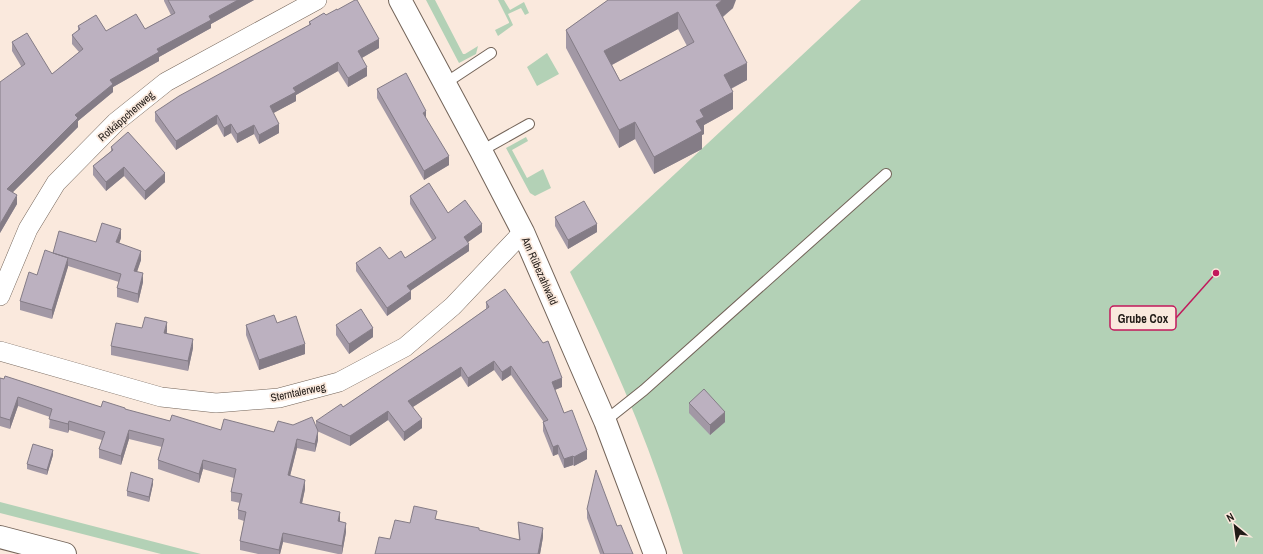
<svg xmlns="http://www.w3.org/2000/svg" width="1263" height="554" font-family="'Archivo Narrow',sans-serif">
	<style>
		.green { fill: #b3d1b6 }
		.lines { fill: none; stroke-linecap: round; stroke-linejoin: round }
		.service-casing { stroke: #736459; stroke-width: 12 }
		.minor-casing { stroke: #736459; stroke-width: 20 }
		.tertiary-casing { stroke: #736459; stroke-width: 24 }
		.secondary-casing { stroke: #736459; stroke-width: 24 }
		.service { stroke: #fff; stroke-width: 10 }
		.minor { stroke: #fff; stroke-width: 19 }
		.tertiary { stroke: #fff; stroke-width: 22 }
		.secondary { stroke: #fff; stroke-width: 22 }
		.wall { fill: #a298a5; fill-rule: evenodd }
		.shaded-wall { fill: #847c86 }
		.building { fill: #bcb1c0; stroke: #847c86; fill-rule: evenodd }
		.labels { text-anchor: middle; dominant-baseline: central; stroke-width: 3.5; stroke-linejoin: round; paint-order: stroke }
		.street-label { font-size: 11px; fill: #201a16; stroke: #fae9dd }
		.leader { fill: none; stroke: #c2185b; stroke-width: 1.5 }
		.callout-dot { fill: #c2185b; stroke: #fae9dd; stroke-width: 1.5 }
		.callout { fill: #fae9dd; stroke: #c2185b; stroke-width: 1.5 }
		.callout-label { font-size: 12px; text-anchor: middle; font-weight: bold; fill: #201a16 }
	</style>
	<rect width="100%" height="100%" fill="#fae9dd"/>
	<path class="green" d="M426,0H435L463,54H465L478,46L476,54L459,63Z
		M498,0H504L510,10L524,2L529,13L525,15L521,8L508,14L513,25L498,36L495,30L509,23V22Z
		M861,0H1263V554H683C655,456 615,363 570,272Z
		M547,53L559,74L537,86L527,67Z
		M526,137L528,141L512,150L527,178L543,169L551,188L535,196L530,193L506,148Z
		M0,502L201,554H161L0,513Z"/>
	<g class="lines">
		<g class="service-casing">
			<path id="service" d="M444,84L491,53
				M481,151L529,124
				M605,421L644,390L886,174"/>
		</g>
		<g class="minor-casing">
			<path id="minor" d="M0,296L28,229L56,183L116,122L166,82L317,0
				M0,351L161,397L216,403L279,398L339,382L405,347L453,306L523,232"/>
		</g>
		<g class="tertiary-casing">
			<path id="tertiary" d="M400,0L481,151L523,232L605,421L655,554"/>
		</g>
		<g class="secondary-casing">
			<path id="secondary" d="M0,537L65,554"/>
		</g>
		<use href="#service" class="service"/>
		<use href="#minor" class="minor"/>
		<use href="#tertiary" class="tertiary"/>
		<use href="#secondary" class="secondary"/>
	</g>
	<path class="wall" d="M164,0H254L211,24V28L159,57V61L113,87V92L78,121V127L13,192L17,204L0,233L21,66L12,51V42L52,74L79,52L72,44V35L78,31V26L106,31L145,29L171,15L164,1Z
		M608,0L733,8L723,17L747,80L731,89L733,109L704,125V134L702,135V149L654,174L635,139L619,148L566,48V30ZM678,29L687,46L620,81L612,65Z
		M326,15L379,48L362,58L367,76L348,87L338,71L296,95V101L273,113L279,133L259,144L254,134L237,143L231,133L224,137L217,124L176,150L155,121V112L309,25V22Z
		M377,89L426,120L449,165L424,180L377,98Z
		M111,147L165,182L145,200L124,176L106,191L93,175V166L111,151Z
		M410,196L448,213L482,232L468,242L469,251L410,291L411,299L387,316L356,271V263L405,258L432,240L410,204Z
		M555,217L597,232L568,249L555,226Z
		M121,238L119,243L141,260L137,272L143,282L138,303L117,297V288L119,282L68,266L52,319L20,310V301L37,275L53,253Z
		M486,302L562,387L555,390L564,413L587,459L574,466L573,465L564,468L558,454L553,456L543,431V421L511,375L502,381L494,370L468,387L461,376L413,407L422,428L404,441L388,420L350,446L317,431L318,440L315,452L297,448L290,476L305,489L302,504L340,522L346,532L342,554H338L283,542L280,554H258L240,550V541L244,521L238,519V510L240,503L231,501V492L234,478L203,469L199,483L158,469V460L162,447L129,439L121,465L99,458V449L102,440L69,430L68,433L49,428L50,417L18,406L10,429L0,426V378L101,407L125,410L170,421L221,430L274,432L293,425L316,428V421L343,407L444,339L486,309Z
		M277,323L305,354L259,370L246,335V325Z
		M336,325L373,337L349,354L336,335Z
		M142,328L167,331V333L193,348L188,371L111,355V346Z
		M689,403L725,422L710,435L689,413Z
		M53,455L47,475L27,469V464Z
		M153,484L149,502L127,496V491Z
		M587,509L617,526L633,554H600L587,518Z
		M437,519L479,531L519,540L518,522L543,537L540,554L410,523Z"/>
	<path class="shaded-wall" d="M238,0H254L211,24V28L159,57V61L113,87V92L78,121V127L7,198V189L75,115L110,80L209,16Z
		M722,0H736L733,8L716,22V5Z
		M678,12V29L604,69V51Z
		M379,39V48L358,60V51Z
		M338,62V71L296,95V101L270,115V106L293,88Z
		M747,63V80L724,92V75Z
		M367,67V76L348,87V78Z
		M733,92V109L704,125V134L702,135V149L654,174V157L700,110Z
		M426,111V120L423,113Z
		M217,115V124L176,150V141Z
		M635,122V139L619,148V130Z
		M231,124V133L224,137V128Z
		M279,124V133L259,144V135Z
		M254,125V134L237,143V134Z
		M449,156V165L424,180V171Z
		M124,167V176L106,191V182Z
		M165,173V182L145,200V191Z
		M17,195V204L0,233V224Z
		M482,224V232L464,245V237Z
		M597,224V232L568,249V240Z
		M121,229V238L116,252V242Z
		M469,244V251L407,293V286Z
		M141,251V260L134,280V271Z
		M68,258V267L52,319V310Z
		M143,273V282L138,303V294Z
		M411,291V299L387,316V308Z
		M167,322V331L164,342V333Z
		M373,328V337L349,354V344Z
		M193,339V348L188,371V361Z
		M305,344V354L259,370V360Z
		M494,361V370L468,387V378Z
		M511,366V375L502,381V372Z
		M461,367V376L408,410V401Z
		M562,378V387L552,391V382Z
		M18,397V406L10,429V420Z
		M388,411V420L350,446V436Z
		M725,412V422L710,435V425Z
		M422,419V428L404,441V432Z
		M69,421V430L68,433V424Z
		M129,430V439L121,465V456Z
		M318,431V440L315,452V444Z
		M297,439V448L288,484V475Z
		M558,445V454L553,456V447Z
		M53,450V455L47,475V470Z
		M587,450V459L574,466V457Z
		M573,456V465L564,468V459Z
		M203,460V469L199,483V474Z
		M153,479V484L149,502V497Z
		M305,480V489L300,512V503Z
		M340,512V521L338,530V521Z
		M346,523V532L342,554V546Z
		M543,528V537L540,554H538Z
		M283,533V542L280,554H279V550Z"/>
	<path class="building" d="M168,0H238L209,16L211,20L157,49L159,52L110,80L113,84L75,115L78,118L7,189L17,195L0,224V82L25,64L12,42L27,33L52,74L83,49L72,35L80,29L78,26L96,15L106,31L136,14L145,29L175,13Z
		M355,0H357L379,39L358,51L367,67L348,78L338,62L293,88L296,92L270,106L279,124L259,135L254,125L237,134L231,124L224,128L217,115L176,141L155,112L179,96L311,24L309,22L324,13L326,15L337,9V10Z
		M608,0H722L716,5L747,63L724,75L733,92L700,110L704,117L696,121L702,131L654,157L635,122L619,130L566,30ZM678,12L694,42L620,81L604,51Z
		M406,73L426,111L423,113L449,156L424,171L377,89Z
		M128,132L165,173L145,191L124,167L106,182L93,166L113,150L111,147Z
		M429,183L448,213L465,200L482,224L464,237L469,244L407,286L411,291L387,308L356,263L380,247L389,259L401,251L405,258L436,238L410,196Z
		M584,201L597,224L568,240L555,217Z
		M102,223L121,229L116,242L141,251L134,271L143,273L138,294L117,288L121,274L53,253L68,258L52,310L20,301L29,272L37,275L45,250L53,253L59,231L96,242Z
		M505,289L543,343L548,341L562,378L552,382L564,413L572,410L587,450L574,457L573,456L564,459L558,445L553,447L543,422L548,420L511,366L502,372L494,361L468,378L461,367L408,401L422,419L404,432L388,411L350,436L316,421L341,404L343,407L444,339L489,307L486,302Z
		M361,309L373,328L349,344L336,325Z
		M274,315L277,323L296,316L305,344L259,360L246,325Z
		M145,317L167,322L164,333L193,339L188,361L111,346L116,323L142,328Z
		M5,376L101,407L103,401L125,408V409L170,421L172,415L221,430L224,419L274,432L278,421L293,425L312,417L318,431L315,444L297,439L288,475L305,480L300,503L340,512L338,521L346,523L342,546L283,533L279,550L240,541L246,512L238,510L242,494L231,492L236,469L203,460L199,474L158,460L164,439L129,430L121,456L99,449L105,432L69,421L68,424L49,419L52,409L18,397L10,420L0,417V378L4,379Z
		M704,389L725,412L710,425L689,403Z
		M33,444L53,450L47,470L27,464Z
		M596,470L617,526L621,525L633,554H604L587,509Z
		M131,472L153,479L149,497L127,491Z
		M414,506L437,511L435,519L479,528V530L520,540L518,522L543,528L538,554H375L379,537L390,539L395,520L410,523Z"/>
	<g class="labels">
		<g class="street-label">
			<text transform="translate(126 116) rotate(-41)">Rotkäppchenweg</text>
			<text transform="translate(540 271) rotate(66)">Am Rübezahlwald</text>
			<text transform="translate(298 392) rotate(-12)">Sterntalerweg</text>
		</g>
	</g>
	<path class="leader" d="M1216 273L1176 318"/>
	<circle class="callout-dot" cx="1216" cy="273" r="4"/>
	<rect class="callout" x="1110" y="306" width="66" height="24" rx="4"/>
	<g class="callout-label">
		<text x="1143" y="323">Grube Cox</text>
	</g>
	<g transform="translate(1235 526) rotate(331)" stroke="#fae9dd" stroke-width="3" paint-order="stroke">
	<path d="M0-3L7 15L0 10L-7 15Z" fill="#201a16"/>
	<text y="-6" font-size="11" font-weight="bold" text-anchor="middle" fill="#201a16">N</text>
	</g>
</svg>
